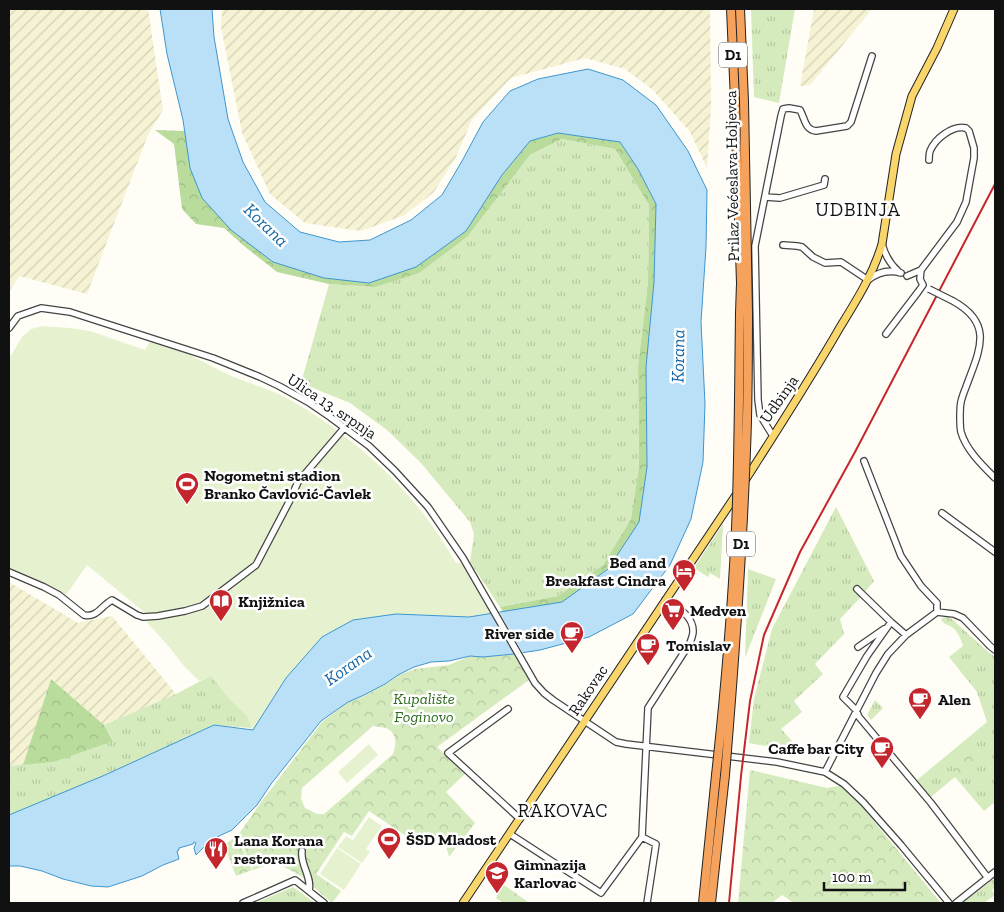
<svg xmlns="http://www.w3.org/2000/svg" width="1004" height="912" font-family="'Zilla Slab',serif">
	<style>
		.farmland { fill: url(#farmland-furrows) }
		.grass { fill: url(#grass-tufts) }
		.forest { fill: url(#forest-crowns) }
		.park { fill: url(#park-crowns); fill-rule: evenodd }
		.pitch { fill: #e6f2cf }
		.water { fill: #b9e0f7; stroke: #3f96cf }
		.pier { fill: #fffdf5 }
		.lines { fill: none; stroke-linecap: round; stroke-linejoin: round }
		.minor-casing { stroke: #444; stroke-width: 8 }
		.major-casing { stroke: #222; stroke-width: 9 }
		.highway-casing { stroke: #222; stroke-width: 10 }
		.minor { stroke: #fff; stroke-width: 5.5 }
		.major { stroke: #f9d66b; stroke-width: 7 }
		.highway { stroke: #f5a25d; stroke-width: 8 }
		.rail { stroke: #c4262e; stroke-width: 2 }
		.minor-bridge-casing { stroke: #444; stroke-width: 8; stroke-linecap: butt }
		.highway-bridge-casing { stroke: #222; stroke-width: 10; stroke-linecap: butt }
		.minor-bridge { stroke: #fff; stroke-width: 5.5 }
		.highway-bridge { stroke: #f5a25d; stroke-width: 8 }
		.labels { text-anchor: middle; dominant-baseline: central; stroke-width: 5; stroke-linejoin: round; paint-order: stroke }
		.shield { fill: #fff; stroke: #585858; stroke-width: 1 }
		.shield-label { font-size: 15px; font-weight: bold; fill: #111 }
		.street-label { font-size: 16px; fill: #111; stroke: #fff }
		.poi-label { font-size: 16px; font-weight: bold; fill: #111; stroke: #fff; text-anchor: start }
		.park-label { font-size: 16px; font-style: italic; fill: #2f6b1f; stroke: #fff }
		.water-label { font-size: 18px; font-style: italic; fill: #1768a6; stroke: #fff }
		.quarter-label { font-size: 19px; letter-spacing: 1px; fill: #111; stroke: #fff }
	</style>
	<defs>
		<pattern id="farmland-furrows" width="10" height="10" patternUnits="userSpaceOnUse" patternTransform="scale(1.25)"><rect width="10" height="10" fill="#f6f3d4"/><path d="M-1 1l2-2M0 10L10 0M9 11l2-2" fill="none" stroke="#d2cfb5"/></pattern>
		<pattern id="grass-tufts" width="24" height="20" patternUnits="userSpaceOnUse" patternTransform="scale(1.25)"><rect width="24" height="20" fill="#d5ebbd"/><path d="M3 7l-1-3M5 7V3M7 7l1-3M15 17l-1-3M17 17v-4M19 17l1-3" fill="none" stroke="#b6c8a1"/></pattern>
		<pattern id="forest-crowns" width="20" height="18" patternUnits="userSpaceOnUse" patternTransform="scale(1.25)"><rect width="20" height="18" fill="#b9dc9c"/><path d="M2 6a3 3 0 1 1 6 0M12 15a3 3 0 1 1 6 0" fill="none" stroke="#9ebc85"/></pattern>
		<pattern id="park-crowns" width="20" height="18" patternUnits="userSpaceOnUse" patternTransform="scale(1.25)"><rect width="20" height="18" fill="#d5ebbd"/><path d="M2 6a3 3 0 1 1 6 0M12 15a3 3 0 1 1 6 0" fill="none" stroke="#b6c8a1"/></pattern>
	</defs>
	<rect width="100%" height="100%" fill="#fffdf5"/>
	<path class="farmland" d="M9,9H148L163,110L148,135L87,294L19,276L9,292Z
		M222,9H710L711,107L707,168L690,132L653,90L625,69L585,58L511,78L472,120L456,157L434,192L405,215L361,231L305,223L270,194L242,133L221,27Z
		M814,9H872L810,85L800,86Z
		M9,582L78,623L112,616L176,694L104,725L51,679L23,765L9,766Z"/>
	<path class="grass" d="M751,9H795L779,103L754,97Z
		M562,139L615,149L649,205L648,283L638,366L639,466L631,519L603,565L558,596L500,607L470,562L474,534L470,522L421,463L387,430L350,403L301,383L329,284L375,287L468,236L530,155Z
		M836,507L874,581L860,598L840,619L844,634L815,664L823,674L794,701L802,712L781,729L805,755L777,748L749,743L754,699L772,629Z
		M723,524L720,579L710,573L708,577L694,568Z
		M748,569L776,579L745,658Z
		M469,615L251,728L214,725L105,775L9,815V766L54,762L113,740L104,725L176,694L210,676Z
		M946,616L952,619L986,650L995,657V802L984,811L955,777L931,797L917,780L987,722L977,692L949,657L963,646C961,639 958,632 952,627C947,624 944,625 941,619Z
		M875,700L883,708L871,720L867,715Z
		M995,878V887L992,890L995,895L984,903H966L965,901Z
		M293,887L315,903H255Z"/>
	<path class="forest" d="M155,130L185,131L190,168L324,278L502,175L530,141L558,133L620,142L638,169L656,204L654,282L646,367L647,467L639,522L608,569L562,602L503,612L500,607L558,596L603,565L631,519L639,466L638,366L648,283L649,205L615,149L562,139L530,155L468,236L419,273L375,287L329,284L277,272L244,246L224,228L196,224L182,209L174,144Z
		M51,679L104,725L113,741L54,762L23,765Z"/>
	<path class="park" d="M514,654L529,680L437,747L465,774L446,792L475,823L449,857L446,844C434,837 427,838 415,842L369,811L352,836L344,832L316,874L341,891L332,903L301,876L275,862L253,870L238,835L262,801L322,722L348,702L364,696L386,684L399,675L415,669L449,665L470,656L483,657ZM373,726C377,727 382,727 386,728C398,733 396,745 393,754L324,814H317L305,808L301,799L302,788Z
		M966,750L975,762L959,774L950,762Z
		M750,770L827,788L844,785L941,903H794L782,895L772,903H738Z
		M237,836L252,870L236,876L224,845Z
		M504,885L528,902L527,903H503L496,898Z"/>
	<path class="pitch" d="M42,326L70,328L90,331L145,350L150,341C162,345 175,348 186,353C202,361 218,370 234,377C251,384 270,389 287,398C356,437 417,493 456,563H461L491,614L469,617L286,678L253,730H252L247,716L229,699L212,677H209L199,681L183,665L170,648L145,620L144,612L87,565L66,595L49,585L9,568V359L22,337L31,329Z
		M369,744L378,755L347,783L338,772Z
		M369,817L382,826L366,849L370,852L362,863L338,847L346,836L353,840Z
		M337,848L361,864L344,890L320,874Z"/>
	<path class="water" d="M160,9H212L214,37L228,119L243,162L265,202L300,232L339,242L370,240L411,220L442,195L462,161L483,122L510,91L538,79L588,69L623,80L656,105L688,151L707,190L706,247L701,322L705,404L703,462L691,519L670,565L633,614L589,637L540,650L514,654L483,657L470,656L449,661L431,662L414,667L398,675L385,684L364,695L348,702L321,721L271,784L257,805L232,830L219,836L204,847L196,855L194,848L196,843L194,842L193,844L179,848V850L177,851L179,859L163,865L142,876L108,887L91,886L63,879L42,871L20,866H9V815L105,775L214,725L253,730L286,678L322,637L353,620L396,614L469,617L562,602L608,569L639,522L647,467L646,367L654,282L656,204L638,169L620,142L558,133L530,141L502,175L466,231L416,267L369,283L324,278L273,262L231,230L202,198L190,168L183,120L167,54Z"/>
	<path class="pier" d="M498,610L524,655L516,657L490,612Z"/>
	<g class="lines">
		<g class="minor-casing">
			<path id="minor" d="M765,197L780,198L824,185L825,179
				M882,244C885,255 889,263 898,271
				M783,245L797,246L802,247L813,257L825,263L841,262L868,280C878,272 888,269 901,273
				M907,276L921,270L957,222L966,202L974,158V148L969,131L966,128C952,125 935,139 930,151C929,154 929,157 929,160
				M953,301C995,324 979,351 966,387C964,392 962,397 961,402C960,406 960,412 960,417C960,422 960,428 961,432C966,450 983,466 995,478
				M9,328L18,316L41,308L70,312L213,358L260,377L279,386L308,402L330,417L369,446L395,471L428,507L463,558L535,683L544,693L553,700L616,742L626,744L777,762L825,772L844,784L863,802L901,845L949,903
				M886,334L918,292L923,285L920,279L921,270
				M773,436L760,415L758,400L755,246L781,116L783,109L789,108L800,110C805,119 805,130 816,131L847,126L851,122L872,56
				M864,461L901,556L921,586L937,603V612
				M942,513L995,552
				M9,572L44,587L59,595L84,615C97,618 101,606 112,600L137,615L143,617L158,616L185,611L202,606L256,565L289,502L298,482L345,427
				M857,589L891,622
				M937,612L954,614L963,618L990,646L995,650
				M906,635L891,622L867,656L843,697L856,710L859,717L931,803L988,878
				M858,647L884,629
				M508,709L448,753L520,819
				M825,772L876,673L888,654L906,635L937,612
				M510,834L601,893L642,837L648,708L690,643C691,640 693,635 693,632C694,616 677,606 665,600
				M642,837L656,844L647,903
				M302,851C300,865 312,876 309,891
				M243,903L295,880L324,903
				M956,903L995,872"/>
		</g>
		<g class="major-casing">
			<path id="major" d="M744,482C776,432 809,381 839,329C856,301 873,275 882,244L896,154L912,96L937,48L954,9
				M463,903L738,492"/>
		</g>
		<g class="highway-casing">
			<path id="highway" d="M731,9L735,101L741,283L740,313
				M740,9L744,101L748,313
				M703,903L716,775
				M711,903L725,775"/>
		</g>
		<use href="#minor" class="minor"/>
		<use href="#major" class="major"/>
		<use href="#highway" class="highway"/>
		<path class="rail" d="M729,903L741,776L750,701L764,635L800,552L855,452L995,184"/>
		<g class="minor-bridge-casing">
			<path id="minor-bridge" d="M929,289L953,301"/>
		</g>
		<g class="highway-bridge-casing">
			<path id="highway-bridge" d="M716,775C725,693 732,611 736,529C739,457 739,385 740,313
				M725,775C734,667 742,558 746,450C748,404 748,359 748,313"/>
		</g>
		<use href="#minor-bridge" class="minor-bridge"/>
		<use href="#highway-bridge" class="highway-bridge"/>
	</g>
	<defs>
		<g id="stadium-pin" transform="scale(1.25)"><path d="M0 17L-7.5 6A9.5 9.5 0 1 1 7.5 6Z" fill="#c4262e" stroke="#fff"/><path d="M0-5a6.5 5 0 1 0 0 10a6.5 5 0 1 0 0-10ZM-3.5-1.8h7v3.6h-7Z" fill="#fff"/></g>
		<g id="hotel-pin" transform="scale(1.25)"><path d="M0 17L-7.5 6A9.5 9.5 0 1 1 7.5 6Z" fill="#c4262e" stroke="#fff"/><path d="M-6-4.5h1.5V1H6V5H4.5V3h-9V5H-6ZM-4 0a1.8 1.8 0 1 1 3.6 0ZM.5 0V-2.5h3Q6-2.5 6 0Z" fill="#fff"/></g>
		<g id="library-pin" transform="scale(1.25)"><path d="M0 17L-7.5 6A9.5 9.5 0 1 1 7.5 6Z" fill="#c4262e" stroke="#fff"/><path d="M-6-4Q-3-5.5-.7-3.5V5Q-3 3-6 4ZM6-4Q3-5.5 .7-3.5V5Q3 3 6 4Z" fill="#fff"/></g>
		<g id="supermarket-pin" transform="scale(1.25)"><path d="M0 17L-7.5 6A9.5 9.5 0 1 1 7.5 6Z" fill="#c4262e" stroke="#fff"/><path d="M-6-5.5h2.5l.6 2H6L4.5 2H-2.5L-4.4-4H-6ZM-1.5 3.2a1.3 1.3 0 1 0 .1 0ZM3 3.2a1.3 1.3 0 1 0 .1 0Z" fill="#fff"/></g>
		<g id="cafe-pin" transform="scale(1.25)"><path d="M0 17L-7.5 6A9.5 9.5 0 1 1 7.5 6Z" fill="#c4262e" stroke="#fff"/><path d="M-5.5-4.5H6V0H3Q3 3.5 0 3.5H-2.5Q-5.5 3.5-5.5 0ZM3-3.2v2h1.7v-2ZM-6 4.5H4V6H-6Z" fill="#fff"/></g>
		<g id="restaurant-pin" transform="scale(1.25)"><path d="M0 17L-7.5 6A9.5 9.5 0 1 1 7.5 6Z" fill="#c4262e" stroke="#fff"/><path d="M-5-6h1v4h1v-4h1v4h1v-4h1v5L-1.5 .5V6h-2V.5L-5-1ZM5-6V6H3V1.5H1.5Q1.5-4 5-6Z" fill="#fff"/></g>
		<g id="school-pin" transform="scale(1.25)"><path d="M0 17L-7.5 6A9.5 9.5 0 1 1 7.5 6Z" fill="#c4262e" stroke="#fff"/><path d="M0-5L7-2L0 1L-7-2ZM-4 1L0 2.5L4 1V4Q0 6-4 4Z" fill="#fff"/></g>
	</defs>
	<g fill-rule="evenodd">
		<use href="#stadium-pin" x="187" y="484"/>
		<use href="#hotel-pin" x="684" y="571"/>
		<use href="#library-pin" x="221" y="601"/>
		<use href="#supermarket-pin" x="673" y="610"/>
		<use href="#cafe-pin" x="572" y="633"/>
		<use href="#cafe-pin" x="648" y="645"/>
		<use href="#cafe-pin" x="920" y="699"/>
		<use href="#cafe-pin" x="882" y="748"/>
		<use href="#stadium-pin" x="389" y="839"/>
		<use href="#restaurant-pin" x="216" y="849"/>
		<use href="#school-pin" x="497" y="873"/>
	</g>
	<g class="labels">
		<g class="shield">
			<rect x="719" y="42.5" width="28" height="25" rx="4"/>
			<rect x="727" y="531.5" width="28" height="25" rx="4"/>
		</g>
		<g class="shield-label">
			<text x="733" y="55">D1</text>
			<text x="741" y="544">D1</text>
		</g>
		<g class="street-label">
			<text transform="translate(732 176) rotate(-91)">Prilaz Većeslava Holjevca</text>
			<text transform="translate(779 399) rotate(-55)">Udbinja</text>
			<text transform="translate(332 406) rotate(34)">Ulica 13. srpnja</text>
			<text transform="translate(588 690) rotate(-56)">Rakovac</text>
		</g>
		<g class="poi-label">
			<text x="204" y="475">Nogometni stadion<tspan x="204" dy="18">Branko Čavlović-Čavlek</tspan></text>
			<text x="666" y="562" text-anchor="end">Bed and<tspan x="666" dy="18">Breakfast Cindra</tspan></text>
			<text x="238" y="601">Knjižnica</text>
			<text x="690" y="610">Medven</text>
			<text x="554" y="633" text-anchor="end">River side</text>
			<text x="666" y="645">Tomislav</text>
			<text x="938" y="699">Alen</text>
			<text x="864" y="748" text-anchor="end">Caffe bar City</text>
			<text x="406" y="839">ŠSD Mladost</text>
			<text x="234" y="840">Lana Korana<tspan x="234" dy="18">restoran</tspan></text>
			<text x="514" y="864">Gimnazija<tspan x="514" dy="18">Karlovac</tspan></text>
		</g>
		<g class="park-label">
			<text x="424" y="698">Kupalište<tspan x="424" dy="18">Foginovo</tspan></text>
		</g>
		<g class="water-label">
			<text transform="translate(266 225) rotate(44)">Korana</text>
			<text transform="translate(678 356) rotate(-89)">Korana</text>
			<text transform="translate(348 666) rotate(-35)">Korana</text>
		</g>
		<g class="quarter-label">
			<text x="858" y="209">UDBINJA</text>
			<text x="563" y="810">RAKOVAC</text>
		</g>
	</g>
	<rect width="1004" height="912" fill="none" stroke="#111111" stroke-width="20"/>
	<path d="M824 882v8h81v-8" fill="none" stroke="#111111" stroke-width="2.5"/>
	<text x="832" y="882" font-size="15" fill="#111111" stroke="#ffffff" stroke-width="4" paint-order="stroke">100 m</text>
</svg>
